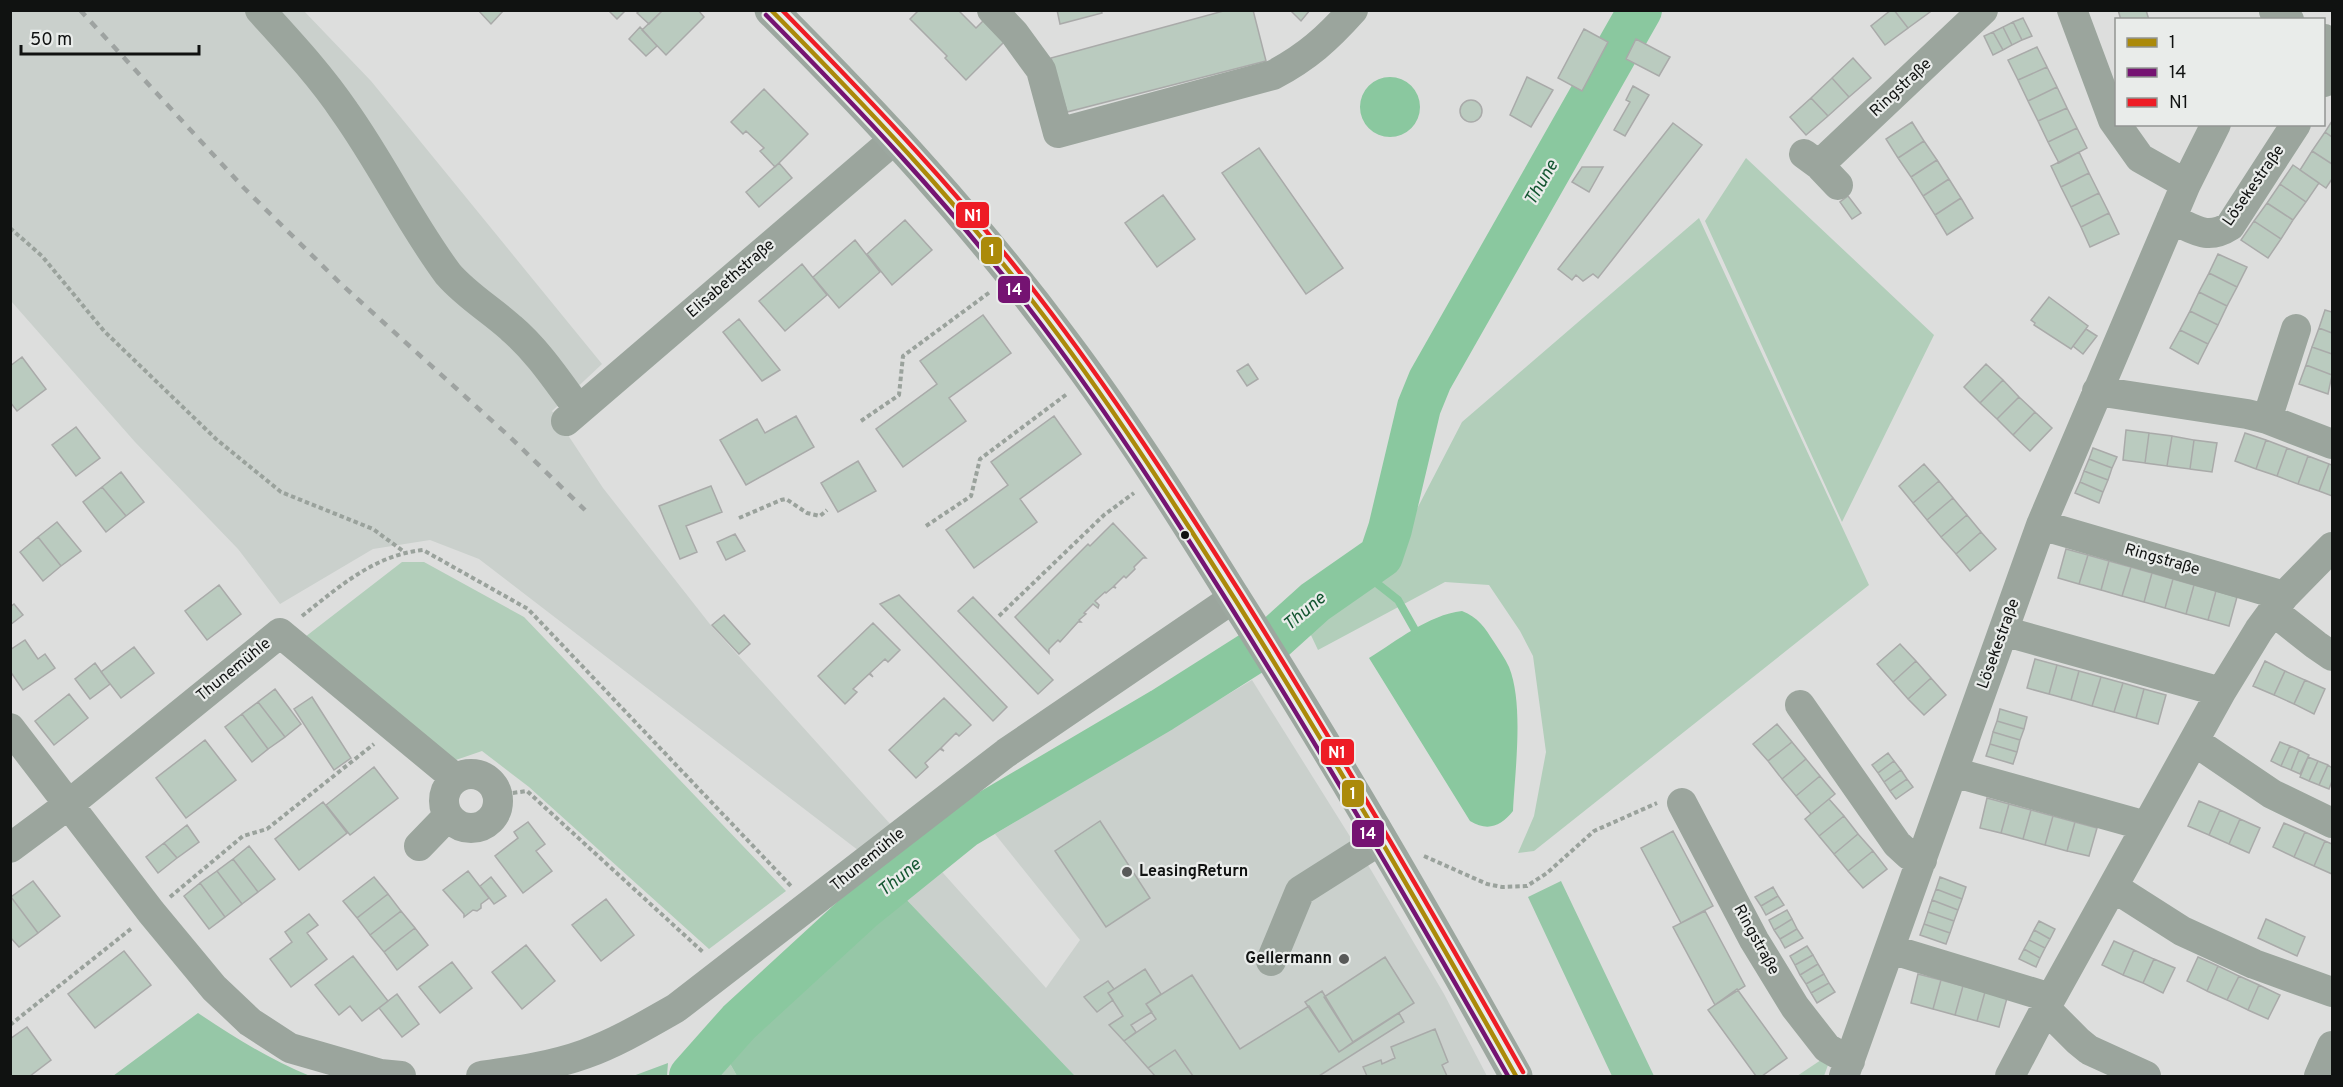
<svg xmlns="http://www.w3.org/2000/svg" width="2343" height="1087" font-family="Overpass,sans-serif">
	<style>
		.built { fill: #cad0cc }
		.green { fill: #b2ceba }
		.forest { fill: #96c7a7 }
		.water { fill: #8ac89f }
		.lines { fill: none; stroke-linecap: round; stroke-linejoin: round }
		.stream { stroke: #8ac89f; stroke-width: 8 }
		.river { stroke: #8ac89f; stroke-width: 44 }
		.building { fill: #bacbbf; stroke: #a9aaa9; stroke-width: 1.5 }
		.path { stroke: #9aa29c; stroke-width: 4; stroke-dasharray: 4.5 3; stroke-linecap: butt }
		.minor { stroke: #9ba59d; stroke-width: 30 }
		.major { stroke: #9ca79f; stroke-width: 33 }
		.rail { stroke: #9ea3a1; stroke-width: 4.5; stroke-dasharray: 8 8; stroke-linecap: butt }
		.bus-1-casing { stroke: #e9ecea; stroke-width: 9 }
		.bus-2-casing { stroke: #e9ecea; stroke-width: 9 }
		.bus-3-casing { stroke: #e9ecea; stroke-width: 9 }
		.bus-1 { stroke: #ab8a0a; stroke-width: 4.5 }
		.bus-2 { stroke: #751372; stroke-width: 4.5 }
		.bus-3 { stroke: #ee1c25; stroke-width: 4.5 }
		.bus-dot { fill: #101211; stroke: #e9ecea; stroke-width: 2 }
		.poi-dot { fill: #585958; stroke: #e9ecea; stroke-width: 2 }
		.labels { text-anchor: middle; dominant-baseline: central; stroke-width: 4.5; stroke-linejoin: round; paint-order: stroke }
		.street-label { font-size: 16px; fill: #101211; stroke: #e9ecea }
		.poi-label { font-size: 16px; font-weight: bold; fill: #101211; stroke: #e9ecea; text-anchor: start }
		.water-label { font-size: 18px; font-style: italic; fill: #145631; stroke: #e9ecea }
		.line-badge { stroke: #e9ecea; stroke-width: 2 }
		.badge-label { font-size: 16px; text-anchor: middle; font-weight: bold; fill: #fff }
	</style>
	<rect width="100%" height="100%" fill="#dddedd"/>
	<path class="built" d="M10,11H304L371,81L602,364L552,411L603,488L709,623L892,826L863,854L479,559L430,540L373,549L280,604L238,549L135,442L11,301Z
		M1252,680L1371,870L1444,994L1487,1076H1075L902,895L935,864L1046,988L1080,940L995,834Z"/>
	<path class="green" d="M1746,158L1934,335L1842,522L1705,221Z
		M1699,218L1869,585L1534,851L1518,853L1534,816L1546,752L1533,656L1520,631L1489,585L1445,582L1318,650L1309,631L1390,561L1462,422Z
		M402,562H424L524,617L786,891L709,949L529,787L482,751L450,762L305,637Z
		M724,1053L737,1076H704Z
		M1821,1060L1828,1065L1824,1076H1797Z"/>
	<path class="forest" d="M1561,881L1654,1076H1612L1528,897Z
		M897,890L902,895L1075,1076H737L724,1053L830,951Z
		M198,1013C234,1037 270,1060 310,1076H113Z
		M668,1063L667,1076H633Z"/>
	<path class="water" d="M1360 107a30 30 0 1 1 60 0a30 30 0 1 1-60 0Z
		M1462,611C1478,617 1485,628 1494,642C1499,650 1505,658 1509,667C1524,704 1515,770 1513,811C1501,826 1488,832 1470,821L1369,658C1397,641 1428,615 1462,611Z"/>
	<g class="lines">
		<path class="stream" d="M1360,570L1398,600L1415,630"/>
		<path class="river" d="M691,1076L739,1022L861,910L965,826L1162,710L1274,639L1315,602L1381,556L1390,529L1419,407L1430,380L1640,10"/>
	</g>
	<path class="building" d="M478,10H504L491,24Z
		M608,10H626L617,19Z
		M640,10H663L649,24L637,13Z
		M663,10H698L704,17L666,55L642,30Z
		M919,10H958L976,28L987,17L1008,38L966,80L945,58L947,56L910,19Z
		M1057,10H1101L1102,13L1060,24Z
		M1227,10H1253L1266,61L1067,112L1051,58Z
		M1290,10H1310L1301,21Z
		M1891,10H1894L1908,28L1885,45L1871,26Z
		M1894,10H1929L1930,12L1908,28Z
		M2118,10H2146L2149,20H2121Z
		M2023,18L2032,36L2022,40L2013,22Z
		M2013,22L2022,40L2012,45L2003,27Z
		M640,27L657,46L646,56L629,39Z
		M2003,27L2012,45L2003,50L1993,32Z
		M1584,29L1608,42L1582,91L1558,78Z
		M1993,32L2003,50L1993,55L1984,36Z
		M1636,39L1670,57L1659,76L1626,59Z
		M2037,47L2047,67L2018,80L2008,60Z
		M1853,58L1871,78L1849,97L1832,78Z
		M2047,67L2057,87L2028,101L2018,80Z
		M1527,77L1553,90L1531,127L1510,115Z
		M1832,78L1849,97L1828,116L1811,98Z
		M1633,86L1649,95L1625,136L1614,130L1630,102L1626,100Z
		M2057,87L2067,108L2038,121L2028,101Z
		M764,89L808,134L775,167L760,151L764,148L746,131L743,134L731,122Z
		M1811,98L1828,116L1806,135L1790,117Z
		M1460 111a11 11 0 1 1 22 0a11 11 0 1 1-22 0Z
		M2067,108L2077,128L2048,142L2038,121Z
		M2332,121V137L2325,132Z
		M1912,122L1924,141L1898,158L1886,139Z
		M1673,123L1702,145L1598,278L1593,274L1583,281L1576,275L1572,280L1558,269Z
		M2077,128L2087,148L2059,163L2048,142Z
		M2325,132L2332,137V164L2312,151Z
		M1924,141L1937,160L1911,177L1898,158Z
		M1259,148L1343,268L1306,294L1222,173Z
		M2312,151L2332,164V179L2326,188L2300,170Z
		M2079,152L2089,173L2061,187L2051,166Z
		M1937,160L1949,179L1923,196L1911,177Z
		M779,163L792,178L759,207L746,192Z
		M2293,165L2319,183L2306,202L2280,184Z
		M1582,167H1603L1589,192L1572,182Z
		M2089,173L2099,193L2071,207L2061,187Z
		M1949,179L1961,198L1935,215L1923,196Z
		M2280,184L2306,202L2293,220L2267,203Z
		M2099,193L2109,213L2081,227L2071,207Z
		M1163,195L1195,239L1157,267L1125,223Z
		M1848,196L1861,213L1852,219L1840,202Z
		M1961,198L1973,218L1947,235L1935,215Z
		M2267,203L2293,220L2281,239L2254,221Z
		M2109,213L2119,234L2090,247L2081,227Z
		M905,220L932,250L892,285L867,254Z
		M2254,221L2281,239L2268,258L2241,240Z
		M855,240L880,272L839,308L813,277Z
		M2218,254L2247,267L2237,287L2209,273Z
		M802,264L827,295L785,331L759,301Z
		M2209,273L2237,287L2227,306L2199,292Z
		M2199,292L2227,306L2218,325L2190,311Z
		M2049,297L2088,326L2071,349L2034,325L2035,323L2031,320Z
		M2325,310L2332,312V333L2319,328Z
		M2190,311L2218,325L2208,344L2180,330Z
		M983,315L1011,353L949,398L966,421L903,467L876,429L937,384L920,361Z
		M739,319L780,370L762,381L723,332Z
		M2319,328L2332,333V354L2312,347Z
		M2086,329L2097,336L2083,354L2073,346Z
		M2180,330L2208,344L2198,364L2170,348Z
		M2312,347L2332,354V375L2306,365Z
		M22,357L46,389L17,411L10,402V366Z
		M1248,364L1258,379L1247,386L1237,371Z
		M1986,364L2003,380L1980,403L1964,387Z
		M2306,365L2332,375L2328,394L2299,384Z
		M2003,380L2019,397L1997,419L1980,403Z
		M2019,397L2035,412L2013,435L1997,419Z
		M2035,412L2052,428L2030,451L2013,435Z
		M796,416L814,447L746,485L720,440L757,419L765,433Z
		M1054,416L1081,454L1020,499L1037,522L974,568L946,530L1008,485L991,462Z
		M76,427L100,458L76,476L52,445Z
		M2126,430L2149,433L2145,463L2123,460Z
		M2149,433L2172,436L2167,466L2145,463Z
		M2245,433L2266,440L2256,469L2235,461Z
		M2172,436L2194,440L2190,469L2167,466Z
		M2194,440L2217,443L2212,472L2190,469Z
		M2266,440L2287,448L2277,476L2256,469Z
		M2093,448L2117,457L2112,468L2089,459Z
		M2287,448L2308,456L2298,484L2277,476Z
		M2308,456L2329,464L2319,491L2298,484Z
		M2089,459L2112,468L2108,480L2084,471Z
		M858,461L876,491L838,512L821,483Z
		M1924,464L1939,481L1913,503L1899,486Z
		M2329,464L2332,465V496L2319,491Z
		M2084,471L2108,480L2103,492L2080,482Z
		M121,472L144,502L126,516L102,487Z
		M1939,481L1953,498L1927,520L1913,503Z
		M2080,482L2103,492L2099,503L2075,493Z
		M711,486L722,512L686,526L697,552L680,559L659,506Z
		M102,487L126,516L106,532L83,502Z
		M1953,498L1967,515L1941,537L1927,520Z
		M1967,515L1981,532L1956,554L1941,537Z
		M57,522L81,551L61,566L38,537Z
		M1113,523L1146,558H1143L1134,567L1135,569L1126,578L1124,576L1114,586L1116,588L1113,587L1106,593L1105,592L1095,601L1099,605L1098,608L1093,604L1084,613L1086,614L1079,620L1081,622H1078L1060,642L1058,640L1049,649V653L1015,617L1088,544L1090,546Z
		M1981,532L1996,549L1970,571L1956,554Z
		M735,534L745,551L726,560L717,542Z
		M38,537L61,566L43,581L20,552Z
		M2066,549L2088,555L2079,584L2058,578Z
		M2088,555L2109,561L2101,590L2079,584Z
		M2109,561L2131,567L2122,596L2101,590Z
		M2131,567L2152,573L2144,602L2122,596Z
		M2152,573L2173,579L2165,608L2144,602Z
		M2173,579L2194,585L2186,614L2165,608Z
		M219,585L241,614L207,640L185,611Z
		M2194,585L2216,591L2208,620L2186,614Z
		M2216,591L2237,597L2229,626L2208,620Z
		M899,595L1007,707L993,721L880,604Z
		M973,597L1053,680L1038,694L958,611Z
		M14,604L23,615L10,625V607Z
		M724,615L750,644L739,654L712,625Z
		M873,623L900,650L888,662L885,659L870,673L873,677L869,674L853,689L857,692L845,704L818,676Z
		M25,640L38,659L45,654L55,668L23,690L10,671V650Z
		M1900,644L1916,661L1893,682L1877,664Z
		M134,647L154,673L121,698L101,672Z
		M2035,659L2057,665L2049,694L2027,688Z
		M1916,661L1931,678L1908,699L1893,682Z
		M2265,661L2285,671L2274,695L2253,686Z
		M95,663L110,684L90,699L75,679Z
		M2057,665L2079,671L2071,700L2049,694Z
		M2079,671L2101,677L2092,706L2071,700Z
		M2285,671L2305,680L2294,704L2274,695Z
		M2101,677L2123,683L2114,712L2092,706Z
		M1931,678L1946,695L1924,715L1908,699Z
		M2305,680L2325,689L2314,714L2294,704Z
		M2123,683L2144,689L2136,718L2114,712Z
		M275,689L301,724L285,737L258,702Z
		M2144,689L2166,695L2158,724L2136,718Z
		M69,694L88,718L54,745L35,721Z
		M312,697L351,758L334,770L294,709Z
		M944,698L971,725L959,736L956,733L941,748L944,751L940,749L925,763L928,767L916,778L889,750Z
		M258,702L285,737L268,749L242,714Z
		M2000,709L2027,717L2024,729L1997,721Z
		M242,714L268,749L252,762L225,727Z
		M1997,721L2024,729L2020,740L1993,732Z
		M1777,724L1792,742L1768,761L1753,744Z
		M1993,732L2020,740L2017,752L1990,744Z
		M205,740L236,780L186,818L156,778Z
		M1792,742L1806,759L1782,779L1768,761Z
		M2280,742L2290,746L2281,766L2271,761Z
		M1990,744L2017,752L2013,764L1986,756Z
		M2290,746L2299,750L2291,770L2281,766Z
		M2299,750L2309,755L2300,774L2291,770Z
		M1888,753L1894,761L1878,773L1872,765Z
		M2308,757L2318,761L2309,781L2300,777Z
		M1806,759L1820,776L1796,796L1782,779Z
		M1894,761L1901,770L1884,782L1878,773Z
		M2318,761L2328,765L2319,785L2309,781Z
		M2328,765L2332,768V781L2329,789L2319,785Z
		M374,767L398,798L350,835L326,805Z
		M1901,770L1907,779L1890,791L1884,782Z
		M1820,776L1835,794L1811,814L1796,796Z
		M1907,779L1913,787L1896,799L1890,791Z
		M1987,798L2009,804L2001,833L1980,828Z
		M1829,799L1844,816L1819,836L1805,819Z
		M2199,801L2220,810L2209,835L2188,826Z
		M323,802L347,833L299,870L275,839Z
		M2009,804L2031,810L2023,839L2001,833Z
		M2031,810L2053,816L2045,845L2023,839Z
		M2220,810L2240,819L2229,844L2209,835Z
		M1844,816L1858,834L1834,854L1819,836Z
		M2053,816L2075,822L2067,851L2045,845Z
		M2240,819L2260,828L2249,853L2229,844Z
		M1100,821L1150,898L1106,927L1055,851Z
		M528,822L545,844L536,851L552,871L523,893L495,856L518,838L514,832Z
		M2075,822L2097,828L2089,856L2067,851Z
		M2284,823L2305,832L2294,857L2273,847Z
		M187,825L199,842L177,858L164,843Z
		M1673,831L1713,906L1681,923L1641,848Z
		M2305,832L2325,841L2314,866L2294,857Z
		M1858,834L1873,851L1848,871L1834,854Z
		M2325,841L2332,844V874L2314,866Z
		M164,843L177,858L158,873L146,857Z
		M249,846L275,879L258,892L233,859Z
		M1873,851L1887,869L1863,888L1848,871Z
		M233,859L258,892L242,904L217,871Z
		M217,871L242,904L225,917L200,883Z
		M468,871L489,898L481,904V908L477,911L473,910L464,917V914L443,890Z
		M374,877L388,894L357,918L343,901Z
		M491,877L506,896L494,904L480,886Z
		M1940,877L1966,887L1962,899L1936,889Z
		M33,881L60,916L38,933L11,897Z
		M200,883L225,917L209,929L184,896Z
		M1773,887L1778,896L1761,906L1755,897Z
		M1936,889L1962,899L1958,910L1932,900Z
		M388,894L401,911L370,935L357,918Z
		M1778,896L1784,905L1766,915L1761,906Z
		M11,897L38,933L19,947L10,937Z
		M606,899L634,935L601,961L572,925Z
		M1932,900L1958,910L1954,921L1928,912Z
		M1787,910L1792,919L1774,930L1769,920Z
		M401,911L415,928L384,952L370,935Z
		M1705,911L1745,986L1715,1005L1673,927Z
		M1928,912L1954,921L1950,933L1924,924Z
		M309,914L318,925L307,933L327,959L291,987L270,959L292,942L285,932Z
		M1792,919L1797,929L1780,939L1774,930Z
		M2266,919L2305,937L2297,956L2258,938Z
		M2039,921L2055,929L2050,939L2034,930Z
		M1924,924L1950,933L1946,944L1920,935Z
		M415,928L428,945L397,970L384,952Z
		M1797,929L1803,938L1785,948L1780,939Z
		M2034,930L2050,939L2045,948L2029,940Z
		M2029,940L2045,948L2040,958L2024,949Z
		M2114,941L2134,950L2123,975L2102,965Z
		M526,945L555,981L522,1009L492,972Z
		M1807,946L1813,955L1795,965L1790,956Z
		M2024,949L2040,958L2036,967L2019,959Z
		M2134,950L2154,959L2143,983L2123,975Z
		M124,951L151,985L95,1028L68,994Z
		M1813,955L1818,964L1800,975L1795,965Z
		M353,956L388,1001L362,1021L350,1006L339,1015L315,985Z
		M1385,957L1414,1003L1353,1042L1324,997Z
		M2198,957L2218,966L2207,991L2187,981Z
		M2154,959L2175,968L2163,993L2143,983Z
		M452,962L472,988L440,1013L419,987Z
		M1818,964L1824,974L1806,984L1800,975Z
		M2218,966L2239,976L2227,1000L2207,991Z
		M1145,969L1161,994L1146,1004L1152,1012L1131,1025L1136,1032L1124,1041L1109,1025L1123,1016L1108,993Z
		M1824,974L1829,983L1811,993L1806,984Z
		M1918,974L1941,980L1933,1009L1911,1003Z
		M1192,975L1240,1049L1309,1006L1339,1052L1399,1013L1404,1022L1319,1076H1193L1175,1050L1148,1068L1124,1041L1156,1019L1146,1004Z
		M2239,976L2259,985L2248,1010L2227,1000Z
		M1941,980L1963,986L1955,1015L1933,1009Z
		M1108,981L1114,989L1108,993L1113,1000L1097,1012L1084,997Z
		M1829,983L1835,992L1817,1003L1811,993Z
		M2259,985L2280,995L2268,1019L2248,1010Z
		M1963,986L1985,992L1977,1021L1955,1015Z
		M1737,989L1787,1058L1762,1076H1756L1708,1010Z
		M1322,991L1353,1042L1339,1052L1305,1002Z
		M1985,992L2007,998L1999,1027L1977,1021Z
		M397,994L419,1024L402,1037L379,1008Z
		M27,1027L51,1060L30,1076H10V1039Z
		M1435,1029L1448,1062L1442,1065L1447,1076H1367L1363,1067L1381,1060L1382,1064L1395,1058L1391,1047Z
		M1175,1050L1193,1076H1155L1148,1068Z"/>
	<g class="lines">
		<path class="path" d="M10,228L42,256L104,331L216,439L281,492L373,529L403,551
			M861,421L899,395L903,356L990,292
			M739,518L781,500L786,499L807,513L820,516L827,510
			M926,526L971,496L980,459L1067,394
			M302,616C339,587 374,555 423,550L528,609L791,886
			M999,616L1104,515L1134,493
			M498,795L527,791L704,953
			M1424,856L1487,884L1502,887L1527,886L1547,873L1594,831L1657,803
			M170,897L243,836L267,829L374,744
			M10,1025L132,928"/>
		<path class="minor" d="M260,10C290,43 320,75 345,112C382,164 410,223 448,274C467,296 490,309 511,328C538,351 558,382 579,410
			M992,10L1014,33L1041,70L1058,133L1273,75C1307,57 1327,39 1353,10
			M2072,10L2113,120L2140,158L2186,184
			M2274,11L2289,20
			M2324,39L2332,49
			M2324,82L2332,68
			M1804,154L1819,165L1983,10
			M1819,165L1838,185
			M2171,219C2194,229 2207,241 2230,226L2296,124
			M2097,391L2247,414L2267,419L2332,444
			M2267,419L2296,329
			M566,421L896,138
			M2041,525L2284,596
			M2273,611L2316,645L2332,656
			M2003,631L2221,692
			M1800,705L1897,844L1909,855L1922,860
			M10,728L151,912L214,988L250,1022L290,1048L380,1074L401,1076
			M2194,741L2272,794L2332,823
			M1953,772L2146,826
			M444 801a27 27 0 1 1 54 0a27 27 0 1 1-54 0Z
			M1682,803L1754,940L1795,1007L1827,1048L1850,1061
			M419,846L447,817
			M10,848L68,805L280,633L455,778
			M2113,887L2182,931L2254,964L2332,992
			M1890,949L2051,998
			M1271,961L1300,891L1382,839
			M2045,1008L2078,1041L2089,1050L2146,1076
			M481,1076C516,1071 552,1066 585,1054C618,1042 646,1025 676,1008L1006,753L1235,597
			M1844,1076L2041,525L2186,184L2216,124
			M2010,1076L2051,998L2221,692L2259,630L2284,596L2332,547
			M2319,1076L2332,1046"/>
		<path class="major" d="M771,10C878,117 976,223 1066,345C1126,425 1180,511 1233,596C1333,753 1426,914 1516,1076"/>
		<path class="rail" d="M80,10L244,188L340,283L511,438L585,510"/>
		<g class="bus-1-casing">
			<path id="bus-1" d="M771,10C864,104 954,199 1034,303C1108,399 1172,500 1236,601C1334,757 1426,916 1516,1076"/>
		</g>
		<g class="bus-2-casing">
			<path id="bus-2" d="M766,15C858,108 948,203 1028,307C1101,402 1165,502 1229,604C1326,759 1418,917 1508,1076"/>
		</g>
		<g class="bus-3-casing">
			<path id="bus-3" d="M782,10C872,102 961,195 1039,297C1112,392 1177,493 1241,594C1339,751 1432,911 1523,1072"/>
		</g>
		<use href="#bus-1" class="bus-1"/>
		<use href="#bus-2" class="bus-2"/>
		<use href="#bus-3" class="bus-3"/>
	</g>
	<circle class="bus-dot" cx="1185" cy="535" r="5"/>
	<g class="poi-dot">
		<circle cx="1127" cy="872" r="6"/>
		<circle cx="1344" cy="959" r="6"/>
	</g>
	<g class="labels">
		<g class="street-label">
			<text transform="translate(1901 88) rotate(-43)">Ringstraße</text>
			<text transform="translate(2254 186) rotate(-55)">Lösekestraße</text>
			<text transform="translate(731 279) rotate(-41)">Elisabethstraße</text>
			<text transform="translate(2162 560) rotate(16)">Ringstraße</text>
			<text transform="translate(1999 644) rotate(-70)">Lösekestraße</text>
			<text transform="translate(234 670) rotate(-39)">Thunemühle</text>
			<text transform="translate(868 860) rotate(-39)">Thunemühle</text>
			<text transform="translate(1756 940) rotate(61)">Ringstraße</text>
		</g>
		<g class="poi-label">
			<text x="1139" y="872">LeasingReturn</text>
			<text x="1332" y="959" text-anchor="end">Gellermann</text>
		</g>
		<g class="water-label">
			<text transform="translate(1542 183) rotate(-60)">Thune</text>
			<text transform="translate(1305 612) rotate(-40)">Thune</text>
			<text transform="translate(900 878) rotate(-39)">Thune</text>
		</g>
	</g>
	<g class="line-badge">
		<rect x="955" y="201" width="35" height="28" rx="6" fill="#ee1c25"/>
		<rect x="980" y="236" width="23" height="29" rx="6" fill="#ab8a0a"/>
		<rect x="997" y="275" width="34" height="29" rx="6" fill="#751372"/>
		<rect x="1320" y="738" width="35" height="28" rx="6" fill="#ee1c25"/>
		<rect x="1341" y="779" width="24" height="29" rx="6" fill="#ab8a0a"/>
		<rect x="1351" y="819" width="34" height="29" rx="6" fill="#751372"/>
	</g>
	<g class="badge-label">
		<text x="973" y="221">N1</text>
		<text x="992" y="256">1</text>
		<text x="1014" y="295">14</text>
		<text x="1337" y="758">N1</text>
		<text x="1353" y="799">1</text>
		<text x="1368" y="839">14</text>
	</g>
	<rect width="2343" height="1087" fill="none" stroke="#101211" stroke-width="24"/>
	<rect x="2115" y="18" width="210" height="108" fill="#e9ecea" stroke="#929593" stroke-width="1.5"/>
	<rect x="2127" y="38" width="30" height="9" fill="#ab8a0a" stroke="#929593" stroke-width="1.5"/>
	<text x="2169" y="48" font-size="18" fill="#101211">1</text>
	<rect x="2127" y="68" width="30" height="9" fill="#751372" stroke="#929593" stroke-width="1.5"/>
	<text x="2169" y="78" font-size="18" fill="#101211">14</text>
	<rect x="2127" y="98" width="30" height="9" fill="#ee1c25" stroke="#929593" stroke-width="1.5"/>
	<text x="2169" y="108" font-size="18" fill="#101211">N1</text>
	<path d="M21 45v9h178v-9" fill="none" stroke="#101211" stroke-width="3"/>
	<text x="30" y="45" font-size="18" fill="#101211" stroke="#e9ecea" stroke-width="4.5" paint-order="stroke">50 m</text>
</svg>
